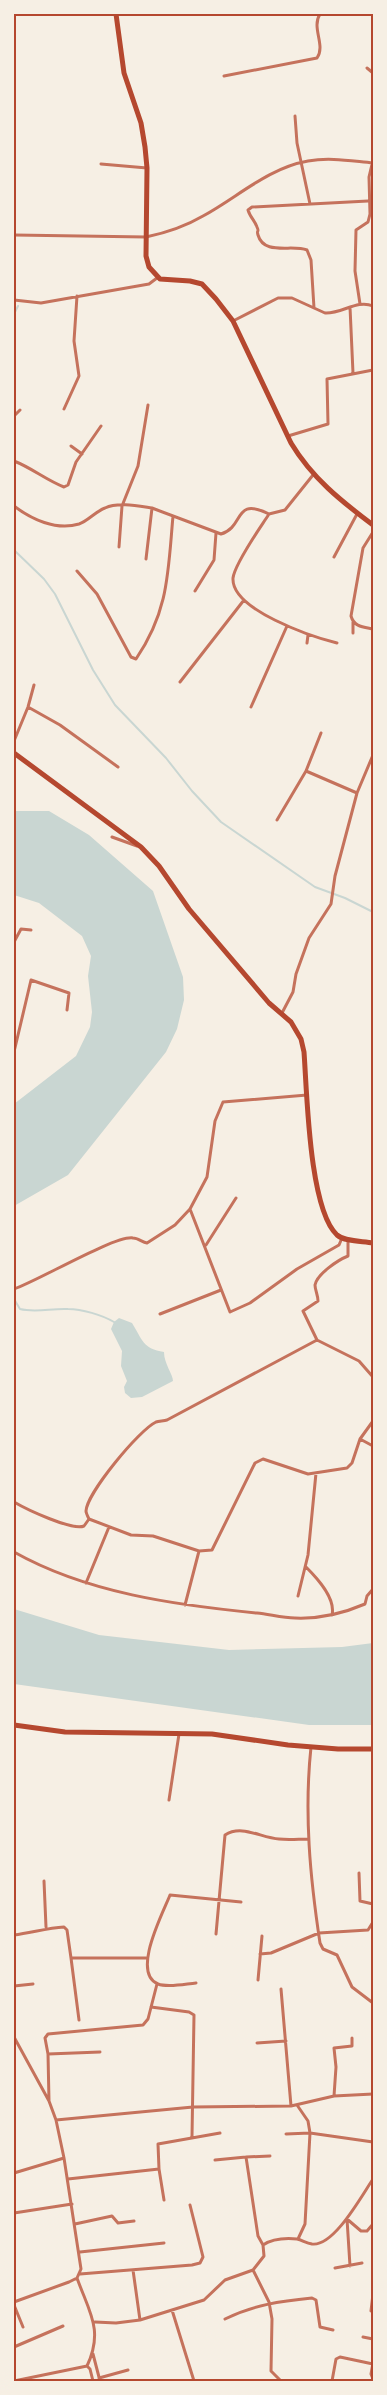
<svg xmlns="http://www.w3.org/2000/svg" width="387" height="2395" font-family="'IBM Plex Sans',sans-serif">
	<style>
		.water { fill: #c9d6d2 }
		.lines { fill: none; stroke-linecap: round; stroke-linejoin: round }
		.stream { stroke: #c9d6d2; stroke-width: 2 }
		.minor { stroke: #c5725c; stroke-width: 3 }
		.primary { stroke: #b5482f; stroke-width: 5 }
		.neatline { fill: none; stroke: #b5482f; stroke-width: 2 }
	</style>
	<rect width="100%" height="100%" fill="#f6efe4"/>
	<path class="water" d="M14,811H49L89,835L153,891L183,977L184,1000L177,1029L166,1052L68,1175L14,1206V1104L76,1056L90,1027L92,1012L88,976L91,956L82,936L39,903L14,895Z
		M119,1318L132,1323C142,1339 143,1349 164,1352C164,1364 173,1374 173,1381L142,1397L131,1398L125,1393L124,1387L127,1381L121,1366L122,1351L111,1329L114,1322Z
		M14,1609L99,1635L229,1650L342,1647L373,1643V1725H309L14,1684Z"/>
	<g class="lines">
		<path class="stream" d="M14,314L18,306
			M14,550L44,579L55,594L93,670L115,705L166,758L192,791L221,822L315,887L345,898L373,912
			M14,1299L20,1309C36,1313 52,1308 68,1309C82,1309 102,1315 114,1322"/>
		<path class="minor" d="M367,68L373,73
			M224,76L317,58C326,45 311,28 320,14
			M295,116L297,143L310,204
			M101,164L147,168
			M14,235L146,237C165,233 186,226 203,216C238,197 268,168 308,161C330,157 351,161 373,163
			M14,300L41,303L149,284L157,278
			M360,304L355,271L356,230L368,222L370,214L369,177L373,160
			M350,307L353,373
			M314,308L311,260L307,250C292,244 264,256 258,235C256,228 260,234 257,227C255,221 250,217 248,210L252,207L368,201
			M233,321L278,298H292L325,313C342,314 357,299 373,306
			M64,409L79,376L74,341L77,296
			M14,416L20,410
			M288,436L328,424L327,379L373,370
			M71,446L82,454
			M14,461C32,468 46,480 64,487L68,485L76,462L101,426
			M14,506C31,519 56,531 79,524C88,521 96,511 105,508C118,502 138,506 152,508L221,534C245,527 233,496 269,514L285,510L313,475
			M269,514C260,528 235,563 233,578C231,610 313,637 337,643
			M373,532L363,548L351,616C354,627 363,627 373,629
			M119,547L122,506L138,466L148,405
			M334,557L357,514
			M146,559L152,508
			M77,571L97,594L131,657L136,659C169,611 168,571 173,516
			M195,591L214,560L216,533
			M353,622V633
			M307,643L308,635
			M180,682L244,600
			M28,707L60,725L118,767
			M251,707L287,626
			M14,741L28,707L34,685
			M306,771L321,733
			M277,820L306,771L357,793
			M112,837L137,846
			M14,942L21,929L31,930
			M282,1013L293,992L296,974L309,938L331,904L335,876L357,793L373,755
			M14,1052L31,980L69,993L67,1010
			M190,1209L230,1312L250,1303L297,1269L339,1245L342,1238
			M348,1239V1256C338,1260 317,1274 315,1285C315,1290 318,1295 318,1301L303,1311L317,1340L359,1361L373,1377
			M206,1245L236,1198
			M14,1289C38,1281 115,1235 133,1238C138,1238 142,1242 147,1243L175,1225L190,1209L207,1177L215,1121L223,1102L307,1095
			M160,1314L221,1290
			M360,1439L373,1446
			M14,1502C26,1509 72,1531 84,1526L89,1519C88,1517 86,1512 86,1511C87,1493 139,1430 156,1422C159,1421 164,1421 167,1420L317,1340
			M89,1519L131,1535L153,1536L199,1551L212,1550L255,1463L263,1459L308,1474L347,1468L352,1463L360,1439L373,1421
			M14,1552C87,1593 175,1605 257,1613C269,1614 282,1618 295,1618C318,1619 344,1613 365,1604L367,1596L373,1589
			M306,1567C317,1578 336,1598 332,1615
			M86,1583L109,1527
			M298,1596L308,1555L316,1473
			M185,1605L199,1551
			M311,1747C304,1813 310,1877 320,1943L323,1949L337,1955L352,1987L373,2003
			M169,1800L179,1734
			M359,1873L360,1901L373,1904
			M44,1881L46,1927
			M216,1934L225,1835C242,1824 261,1838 279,1839C289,1840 299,1839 308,1839
			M14,1935C31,1933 47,1928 64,1927L67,1930L71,1958H146
			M260,1954L271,1953L319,1933L368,1930L373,1922
			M71,1958L79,2020
			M258,1980L262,1936
			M196,1983C185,1984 168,1988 158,1984C131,1973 163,1913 170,1895L241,1902
			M14,1986L33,1984
			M281,1989L291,2106
			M151,2007L189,2012L194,2015L192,2137
			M14,2037L49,2101L56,2120L64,2158L81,2269L77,2278L69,2282L14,2302
			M257,2043L286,2041
			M48,2054L45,2038L48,2034L143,2025L148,2019L157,1984
			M334,2096L373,2094
			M49,2101L48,2054L100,2052
			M297,2105L308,2121L310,2133L305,2224L298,2239
			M56,2120L193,2107L291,2106L334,2096L336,2067L334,2048L352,2046V2038
			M286,2134L310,2133L373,2142
			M215,2160L246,2157
			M14,2173L64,2158
			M68,2179L159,2169
			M164,2200L159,2169L158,2144L220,2133
			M14,2213L72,2204
			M75,2224L112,2216L118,2223L134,2221
			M263,2245L258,2236L246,2157L270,2156
			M80,2252L164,2243
			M350,2266L347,2219L361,2231H367L373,2224
			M335,2268L362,2263
			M133,2270L140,2320
			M80,2274L192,2265L200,2263L203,2257L190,2205
			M373,2294L371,2311H373
			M14,2305L23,2327
			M172,2310L194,2381
			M225,2319C253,2305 281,2301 312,2298L316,2300L320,2327L333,2330
			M95,2322L116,2323L140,2320L204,2300L225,2280L253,2270
			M363,2337L373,2339
			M14,2347L63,2326
			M93,2354L100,2381
			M373,2363L371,2374L373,2379
			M87,2366L90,2369L93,2381
			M99,2378L128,2370
			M14,2381L87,2366C104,2330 89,2312 77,2278
			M281,2381L271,2371L272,2319L269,2302L253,2270L264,2256L263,2245C272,2239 286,2238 297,2239C302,2240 306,2243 312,2244C334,2247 362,2195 373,2179
			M332,2381L336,2359L340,2357L373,2364"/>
		<path class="primary" d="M116,14L124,73L141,123L145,147L147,168L146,256L149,267L160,279L190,281L202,284L216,299L233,321L291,443C312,478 341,501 373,525
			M14,753L141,847L159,866L189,909L269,1003L291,1022L301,1039L304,1052C307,1092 309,1209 337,1235C345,1242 363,1241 373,1243
			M14,1725L65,1732L212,1734L288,1745L338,1749H373"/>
	</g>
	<rect width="387" height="2395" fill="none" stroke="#f6efe4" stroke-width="30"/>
	<rect x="15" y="15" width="357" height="2365" class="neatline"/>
</svg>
